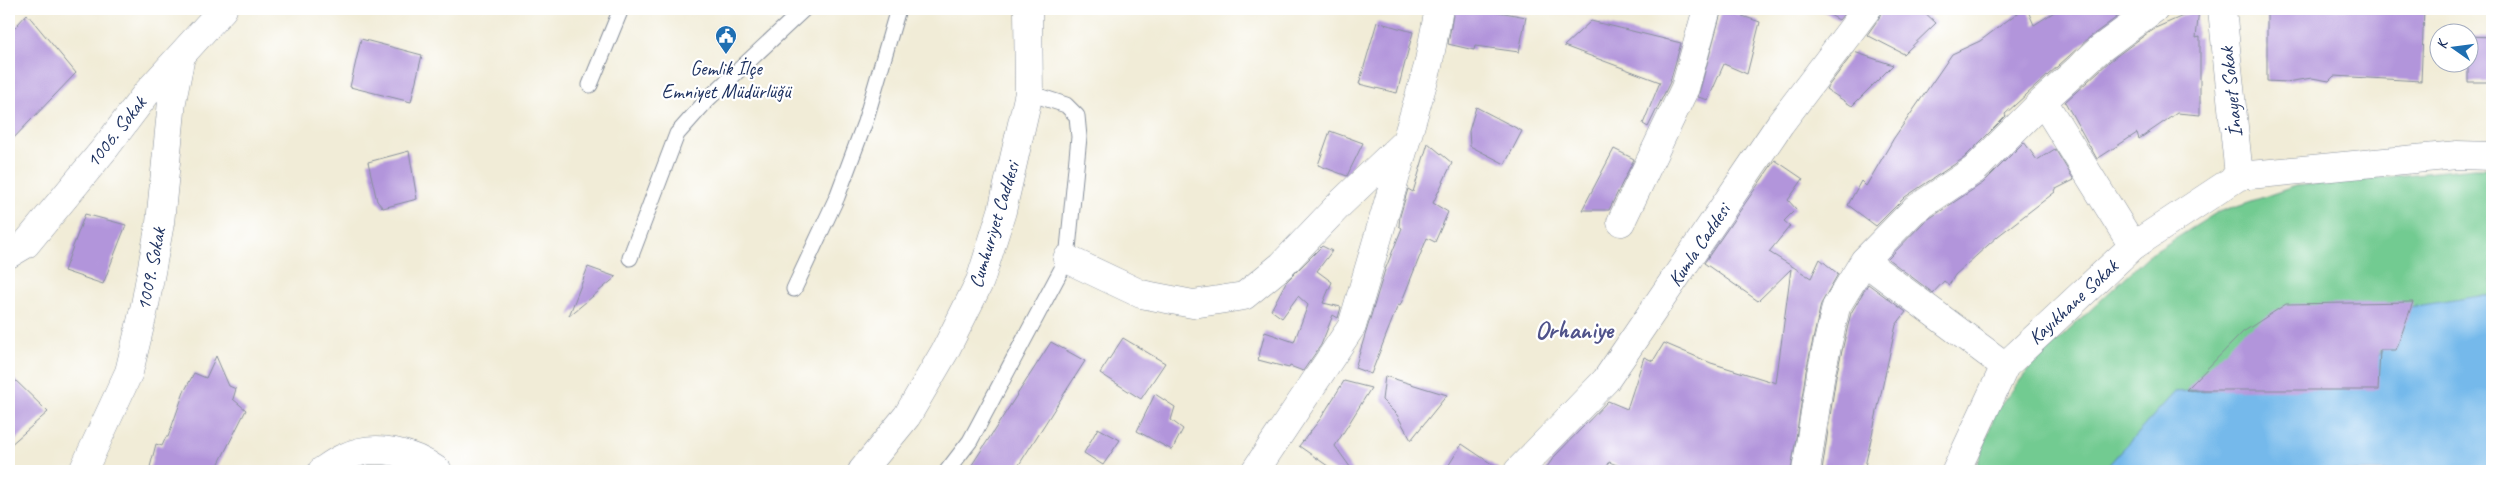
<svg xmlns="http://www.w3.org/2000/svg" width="2501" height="480" font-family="Caveat,sans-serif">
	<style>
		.green { fill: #72cb91; stroke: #467d78 }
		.water { fill: #75b9eb; stroke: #4874a4 }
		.building { fill: #b295db }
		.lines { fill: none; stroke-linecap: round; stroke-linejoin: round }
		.service-casing { stroke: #868e9a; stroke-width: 17 }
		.minor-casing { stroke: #868e9a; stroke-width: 29 }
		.tertiary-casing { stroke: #868e9a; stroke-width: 29 }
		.secondary-casing { stroke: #868e9a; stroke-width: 29 }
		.service { stroke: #fff; stroke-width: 15 }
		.minor { stroke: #fff; stroke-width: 28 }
		.tertiary { stroke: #fff; stroke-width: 28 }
		.secondary { stroke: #fff; stroke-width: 28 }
		.labels { text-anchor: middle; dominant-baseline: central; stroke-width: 4.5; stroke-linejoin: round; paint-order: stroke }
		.poi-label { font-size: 20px; fill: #1b2f5e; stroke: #fff }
		.street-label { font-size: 20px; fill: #1b2f5e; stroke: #fff }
		.district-label { font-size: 25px; font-weight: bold; fill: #50538a; stroke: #fff }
	</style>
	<rect width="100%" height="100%" fill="#fff"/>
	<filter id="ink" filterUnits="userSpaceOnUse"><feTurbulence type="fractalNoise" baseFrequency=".02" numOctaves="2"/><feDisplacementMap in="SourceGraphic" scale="10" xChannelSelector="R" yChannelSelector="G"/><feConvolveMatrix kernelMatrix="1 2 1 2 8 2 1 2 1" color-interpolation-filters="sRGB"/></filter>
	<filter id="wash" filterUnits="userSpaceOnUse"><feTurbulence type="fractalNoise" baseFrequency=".0096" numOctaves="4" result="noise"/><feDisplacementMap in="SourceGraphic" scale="20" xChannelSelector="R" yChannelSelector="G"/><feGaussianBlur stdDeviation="1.12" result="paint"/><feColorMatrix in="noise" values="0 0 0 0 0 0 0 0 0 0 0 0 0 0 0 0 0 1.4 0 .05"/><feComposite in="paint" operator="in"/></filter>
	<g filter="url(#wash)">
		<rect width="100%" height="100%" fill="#f1ecd7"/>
		<path class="green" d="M2474,168H2492V296H2480L2366,382L2175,392L2103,471H1975L1996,411L2033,364L2148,256L2216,213L2296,186Z"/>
		<path class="water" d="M2480,296H2492V471H2103L2175,392L2366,382L2403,308Z"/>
		<g id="blocks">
			<path class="building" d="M1454,9H1483L1526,17L1519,52L1475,46L1474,50L1448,44Z
				M1722,9L1760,22L1747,74L1724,64L1708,100L1698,97Z
				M1819,9H1848L1839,20Z
				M1882,9H1921L1936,23L1904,54L1867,35L1879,18Z
				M2027,9L2034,25L2059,9H2128L2090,37L2005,114L2006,116L1964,158L1905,197L1876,226L1848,205L1861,181L1866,186L1894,138L1952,54L1980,41L2016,14Z
				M2199,9L2196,38L2200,37V115L2177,113L2139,139L2137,133L2097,159L2065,102L2110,61L2153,29Z
				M2267,9H2424L2421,81L2334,76L2329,81L2312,78L2286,82L2267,81Z
				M27,14L76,73L9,143V34Z
				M1591,21L1681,43L1670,82L1648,127L1643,124L1660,82L1564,46Z
				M1377,22L1413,32L1397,93L1359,84Z
				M2468,36L2492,37V82H2468Z
				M361,39L422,55L411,102L350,87Z
				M1854,52L1893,65L1852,106L1826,89Z
				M1476,107L1522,131L1505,164L1470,146L1469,131Z
				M1330,131L1363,143L1347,176L1318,165Z
				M2024,142L2037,160L2055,149L2074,180L2054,190L2055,192L1998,236L1955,275L1949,285L1944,281L1933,293L1888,259L1924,222L1983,183Z
				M1428,143L1452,163L1433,203L1448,212L1435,242L1427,238L1400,306L1398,305L1371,374L1355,368L1385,270L1402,228L1399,226L1400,216L1408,189L1413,192Z
				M1614,149L1634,159L1609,210H1582Z
				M409,151L417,199L383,208L377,201L368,162Z
				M1775,160L1803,179L1788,200L1796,209L1784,221L1790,226L1769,252L1811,278L1820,259L1838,274L1821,304L1806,371L1791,471H1633L1609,462L1606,471H1544L1554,457L1608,401L1627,409L1644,357L1653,361L1664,343L1711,363L1776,383L1791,269L1758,301L1704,263Z
				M85,214L126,225L103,284L64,271Z
				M1322,246L1332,251L1317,271L1332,282L1323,303L1341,307L1338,318L1333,315L1321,345L1303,371L1290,366L1289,368L1258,360L1265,332L1294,342L1308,305L1298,296L1282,318L1271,310L1286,282Z
				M588,267L616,277L569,316Z
				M1868,284L1906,312L1896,325L1864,471H1822L1836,376L1851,313Z
				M2413,302L2396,350H2380L2378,390H2186L2243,332L2286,304Z
				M1123,338L1165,363L1141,399L1100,373Z
				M1051,342L1085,361L1015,471H968Z
				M216,356L229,386L236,389L233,399L246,410L215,471H149L156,444L162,446L166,437H168L184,392L194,373L206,378Z
				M9,374L48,412L9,446Z
				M1385,376L1447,395L1411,440L1397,415L1382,400Z
				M1344,381L1371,388L1335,446L1353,471H1335L1299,446L1321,418Z
				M1155,394L1175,407L1171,420L1183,429L1172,450L1137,431Z
				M1098,428L1120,440L1103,465L1084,453Z
				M1462,444L1502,471H1445Z"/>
		</g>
	</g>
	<g filter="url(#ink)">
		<use href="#blocks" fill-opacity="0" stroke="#868e9a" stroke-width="1"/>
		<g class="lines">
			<g class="service-casing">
				<path id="service" d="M590,85L621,9
					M630,258L677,134L708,99L804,9
					M794,289L837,197L865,122L898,9
					M947,471L970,441L1067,259L1079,137L1077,116L1066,105L1029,93"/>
			</g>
			<g class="minor-casing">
				<path id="minor" d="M2222,9L2239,176
					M2043,101L2133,246
					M1621,222L1685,88L1707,9
					M9,254L26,244L106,147L146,94L223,9
					M1067,259L1141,294L1193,304L1244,296L1282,265L1340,204L1406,141
					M1864,261L2005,366
					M83,471L129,372L145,305L160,223L172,101L181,56
					M322,471C329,466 337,460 345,457C376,442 413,453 438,471
					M1255,471L1352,326L1428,66L1439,9
					M1806,471L1821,373L1836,307L1864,261L1914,210L1974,170L2043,101L2100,49L2154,9"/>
			</g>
			<g class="tertiary-casing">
				<path id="tertiary" d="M1518,471L1606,380L1780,124L1867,9
					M1956,471L2005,366L2133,246L2239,176L2457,155L2492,156"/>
			</g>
			<g class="secondary-casing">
				<path id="secondary" d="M862,471L907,416L945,351L980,281L1002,211L1029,93L1028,9"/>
			</g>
			<use href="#service" class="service"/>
			<use href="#minor" class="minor"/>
			<use href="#tertiary" class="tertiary"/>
			<use href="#secondary" class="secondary"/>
		</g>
	</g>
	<defs>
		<g id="civic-pin" transform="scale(1.125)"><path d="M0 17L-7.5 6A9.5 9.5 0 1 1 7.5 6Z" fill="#1f6fb2" stroke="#fff"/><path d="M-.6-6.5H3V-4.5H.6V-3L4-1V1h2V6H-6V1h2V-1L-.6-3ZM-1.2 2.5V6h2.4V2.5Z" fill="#fff"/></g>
	</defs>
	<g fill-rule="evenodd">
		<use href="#civic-pin" x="726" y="36"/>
	</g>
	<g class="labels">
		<g class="poi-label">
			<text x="726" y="68">Gemlik İlçe<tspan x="726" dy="23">Emniyet Müdürlüğü</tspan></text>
		</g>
		<g class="street-label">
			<text transform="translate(2231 92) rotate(-96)">İnayet Sokak</text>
			<text transform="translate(116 132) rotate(-52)">1006. Sokak</text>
			<text transform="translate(994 225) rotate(-73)">Cumhuriyet Caddesi</text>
			<text transform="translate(1699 245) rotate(-56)">Kumla Caddesi</text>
			<text transform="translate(151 269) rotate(-79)">1009. Sokak</text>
			<text transform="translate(2073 302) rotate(-43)">Kayıkhane Sokak</text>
		</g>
		<g class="district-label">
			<text x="1574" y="330">Orhaniye</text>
		</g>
	</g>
	<rect width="2501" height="480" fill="none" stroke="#fff" stroke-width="30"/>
	<g transform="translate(2454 48) rotate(284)"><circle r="24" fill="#ffffff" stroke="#a4acbf"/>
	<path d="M0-4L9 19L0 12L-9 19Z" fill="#1f6fb2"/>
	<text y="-8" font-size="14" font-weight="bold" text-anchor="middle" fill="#1b2f5e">K</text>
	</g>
</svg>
